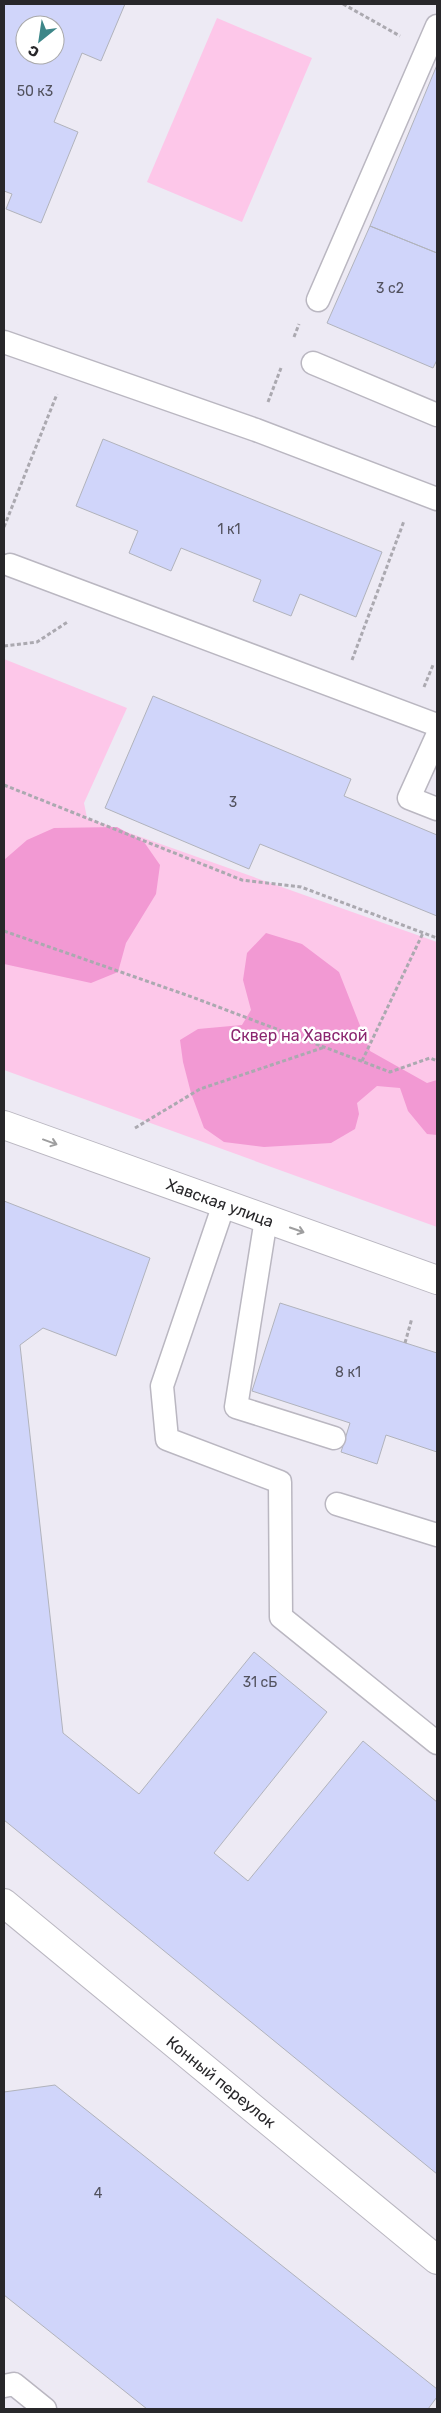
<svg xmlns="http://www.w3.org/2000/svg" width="441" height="2413" font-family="Rubik,sans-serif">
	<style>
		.green { fill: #fdc7e9 }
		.forest { fill: #f299d3 }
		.building { fill: #d0d5fa; stroke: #b1b3bc; fill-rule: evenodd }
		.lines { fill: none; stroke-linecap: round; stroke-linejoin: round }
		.service-casing { stroke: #bab7c1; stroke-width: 25 }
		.minor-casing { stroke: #bab7c1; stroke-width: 30 }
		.path { stroke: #aba9b0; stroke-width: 3; stroke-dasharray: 4 2.5; stroke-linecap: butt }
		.service { stroke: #fff; stroke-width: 22 }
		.minor { stroke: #fff; stroke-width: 28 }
		.oneway { stroke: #9e9e9f }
		.labels { text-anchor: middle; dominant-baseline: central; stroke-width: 5; stroke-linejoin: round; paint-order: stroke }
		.number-label { font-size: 14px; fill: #52525e }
		.park-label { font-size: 16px; fill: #8b266f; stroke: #fff }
		.street-label { font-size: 16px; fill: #28272a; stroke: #fff }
	</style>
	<rect width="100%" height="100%" fill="#edeaf4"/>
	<path class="green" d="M217,18L312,58L242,222L147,182Z
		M4,659L127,708L84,803L87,818L437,942V1227L4,1070Z"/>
	<path class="forest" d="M117,827L144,842L160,865L156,894L126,943L118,972L91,983L4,964V860L27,840L54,828Z
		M266,933L302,944L339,972L370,1051L427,1083L437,1080V1135L427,1134L408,1111L400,1088L377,1086L357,1103L359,1114L355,1129L331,1143L264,1147L224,1142L204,1128L191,1093L183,1062L180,1040L198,1029L242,1025L251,1010L243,980L247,953Z"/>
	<path class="building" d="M4,4H125L101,61L82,53L54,122L78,132L41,223L6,209L12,194L4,191ZM25,25H55V55H25Z
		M437,65V253L370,226Z
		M370,226L437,253V360L433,368L327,323Z
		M103,439L382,552L356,617L300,594L291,616L253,601L261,580L181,548L171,571L129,553L138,531L76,506Z
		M153,696L351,779L344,796L437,835V916L260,844L249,869L105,808Z
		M4,1201L150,1258L116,1356L43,1328L20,1345L63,1733L139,1794L254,1652L327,1712L214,1853L248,1881L363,1741L437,1802V2174L4,1820Z
		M280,1303L437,1353V1452L386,1435L377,1464L341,1452L350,1423L252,1391Z
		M55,2085L437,2389V2397L428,2409H147L4,2295V2092Z"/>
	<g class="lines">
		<g class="service-casing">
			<path id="service" d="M318,300L437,26
				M4,342L256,430L437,499
				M313,363L437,415
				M10,565L437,725
				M437,736L409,798L437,809
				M224,1204L162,1386L167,1439L280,1482L281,1617L437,1743
				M266,1219L236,1407L334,1438
				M337,1504L437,1535
				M4,2386L14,2384L45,2409"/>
		</g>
		<g class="minor-casing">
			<path id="minor" d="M4,1125L437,1280
				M4,1903L437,2260"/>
		</g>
		<path class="path" d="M343,4L400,36
			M294,337L299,324
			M268,402L281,368
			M4,527L57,394
			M4,646L37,642L69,621
			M352,660L404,521
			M424,687L433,665
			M4,785L242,880L301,887L437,938
			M4,931L192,997L390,1072L430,1058L437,1061
			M362,1061L423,933
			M135,1128L200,1089L325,1047
			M405,1343L412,1318"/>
		<use href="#service" class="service"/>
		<use href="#minor" class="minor"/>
	</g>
	<defs><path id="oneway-shaft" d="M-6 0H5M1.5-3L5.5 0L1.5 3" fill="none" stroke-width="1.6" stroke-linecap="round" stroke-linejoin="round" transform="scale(1.25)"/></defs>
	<g class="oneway">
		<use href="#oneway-shaft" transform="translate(50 1142) rotate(20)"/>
		<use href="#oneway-shaft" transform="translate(297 1230) rotate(19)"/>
	</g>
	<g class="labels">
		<g class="number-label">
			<text x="35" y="91">50 к3</text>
			<text x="390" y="288">3 с2</text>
			<text x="229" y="529">1 к1</text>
			<text x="233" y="802">3</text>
			<text x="348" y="1372">8 к1</text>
			<text x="260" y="1682">31 сБ</text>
			<text x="98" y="2193">4</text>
		</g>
		<g class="park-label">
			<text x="299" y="1035">Сквер на Хавской</text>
		</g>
		<g class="street-label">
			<text transform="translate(220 1203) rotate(20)">Хавская улица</text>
			<text transform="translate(221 2082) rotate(39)">Конный переулок</text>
		</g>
	</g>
	<rect width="441" height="2413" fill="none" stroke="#28272a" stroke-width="10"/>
	<g transform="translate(40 40) rotate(210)"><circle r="24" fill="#ffffff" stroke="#a9a9aa"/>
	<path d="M0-4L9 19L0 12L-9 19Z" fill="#3d8688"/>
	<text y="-8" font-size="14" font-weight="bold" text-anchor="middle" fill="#28272a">С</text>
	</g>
</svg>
